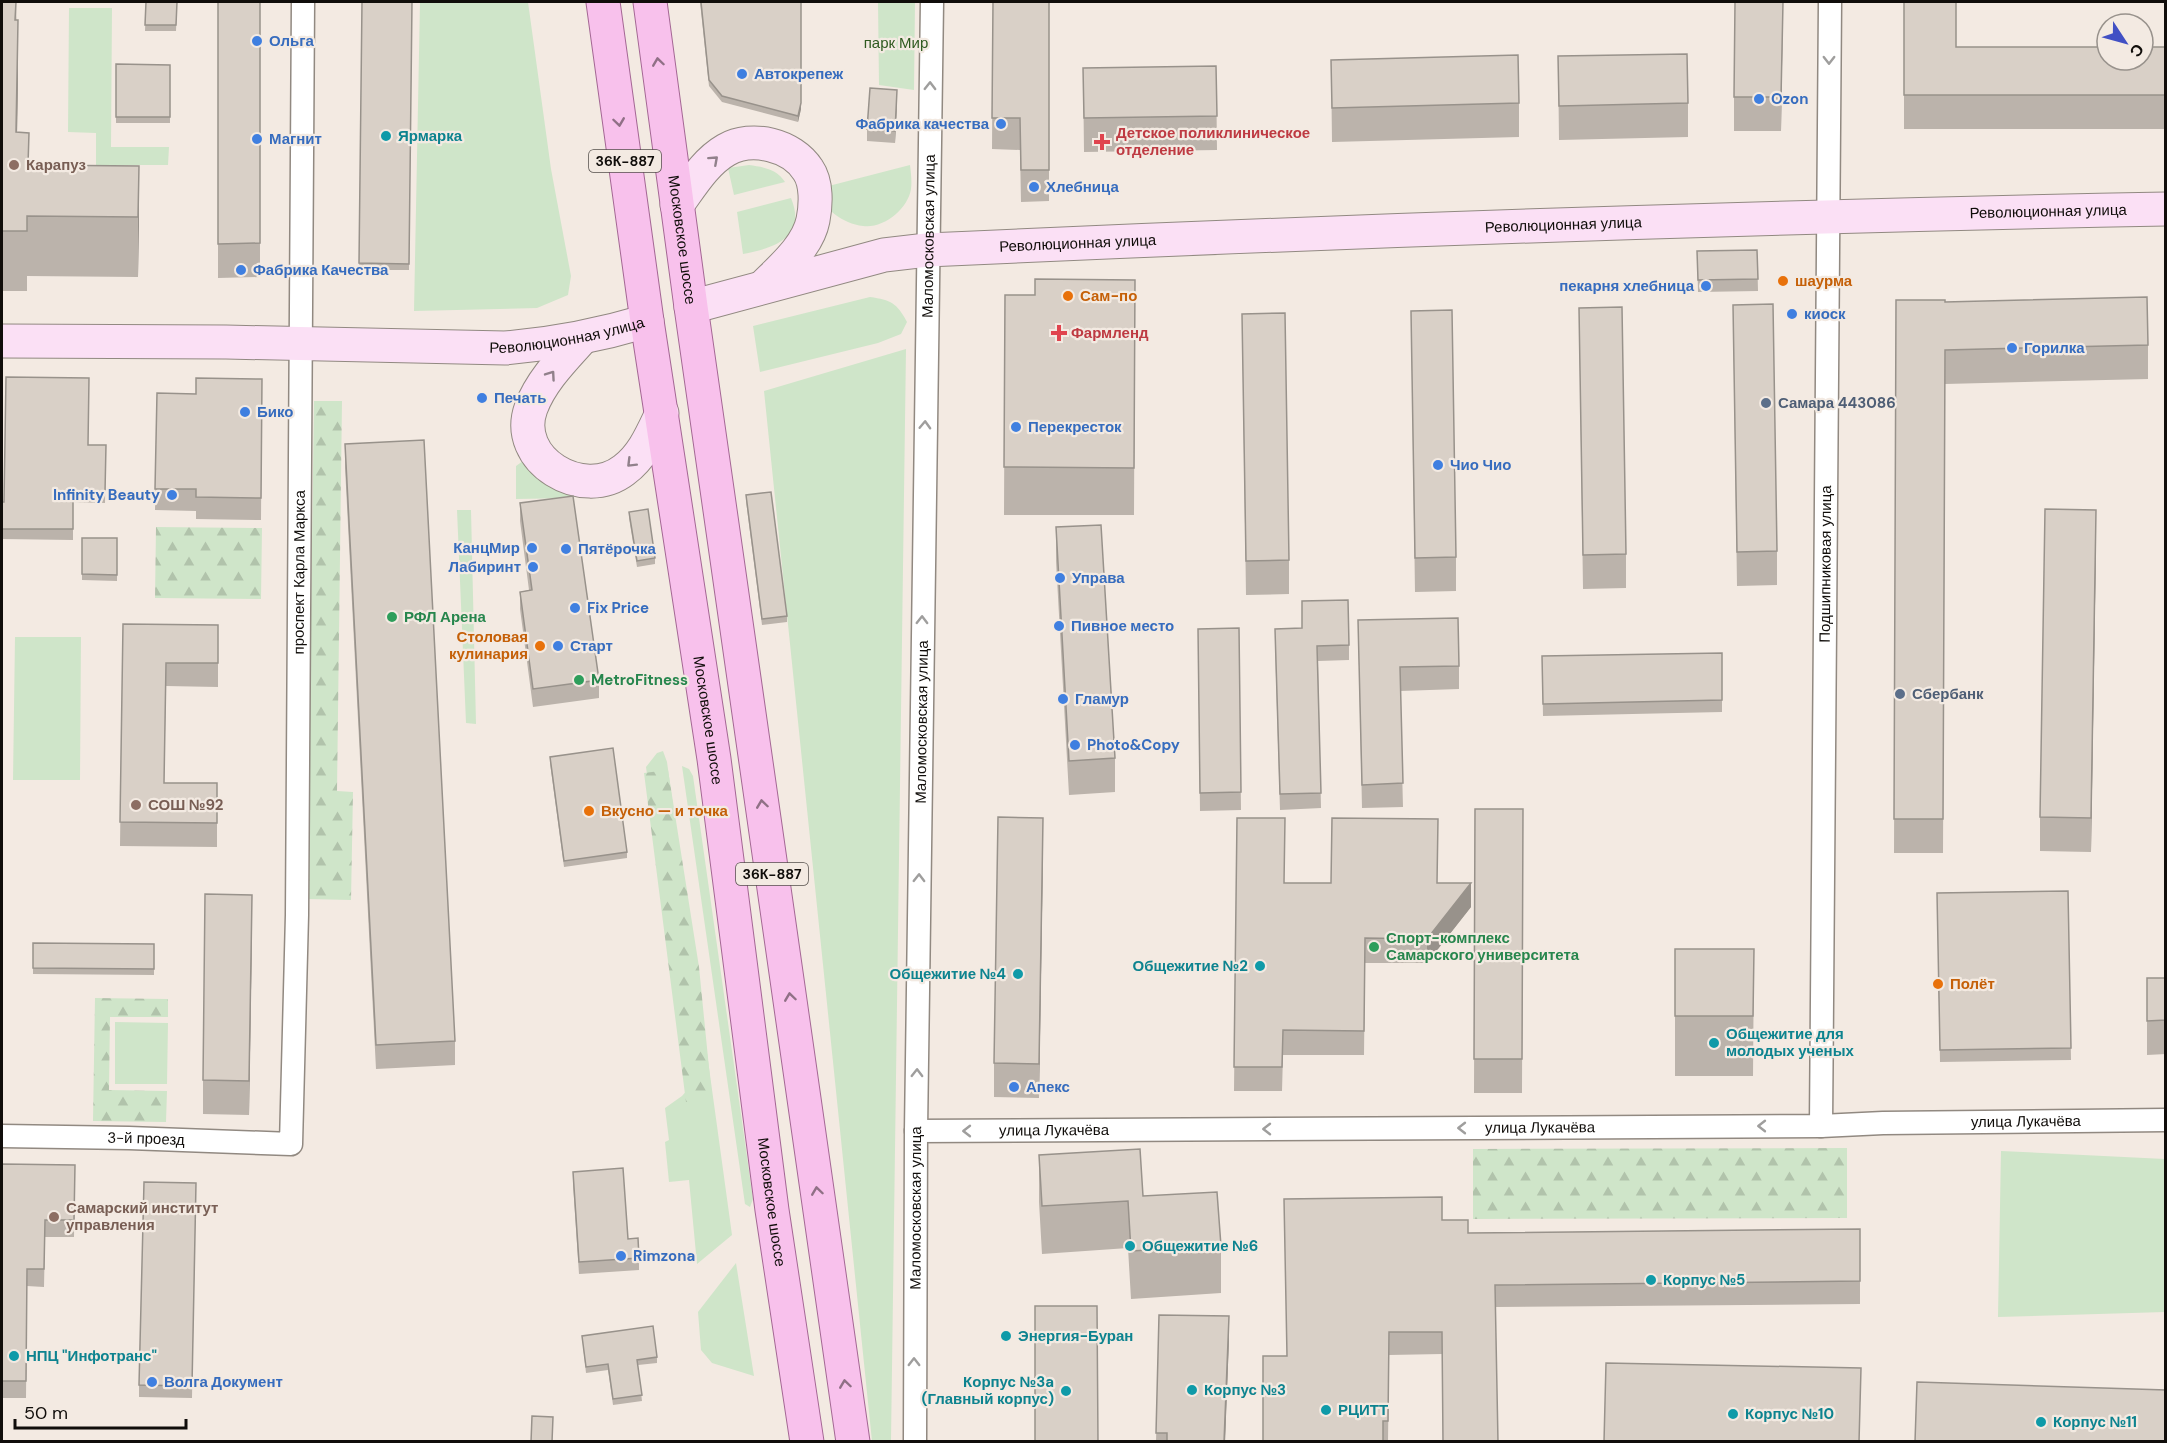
<svg xmlns="http://www.w3.org/2000/svg" width="2167" height="1443" font-family="'DM Sans',sans-serif">
	<style>
		.green { fill: #cfe5c9 }
		.forest { fill: url(#forest-firs) }
		.lines { fill: none; stroke-linecap: round; stroke-linejoin: round }
		.minor-casing { stroke: #918981; stroke-width: 25 }
		.secondary-casing { stroke: #918981; stroke-width: 35 }
		.primary-casing { stroke: #a46794; stroke-width: 35 }
		.minor { stroke: #fff; stroke-width: 22 }
		.secondary { stroke: #fbe0f5; stroke-width: 33 }
		.primary { stroke: #f8c1ec; stroke-width: 33 }
		.wall { fill: #bbb3ab }
		.shaded-wall { fill: #98928b }
		.building { fill: #d9d0c7; stroke: #98928b; stroke-width: 1.5 }
		.oneway { stroke: #9f9e9d }
		.oneway2 { stroke: #907086 }
		.oneway3 { stroke: #91818b }
		.shop-dot { fill: #3f7fe0; stroke: #f3eae2; stroke-width: 2 }
		.culture-dot { fill: #0f9aa8; stroke: #f3eae2; stroke-width: 2 }
		.health-dot { fill: #e0444e; stroke: #f3eae2; stroke-width: 2 }
		.education-dot { fill: #8d6e63; stroke: #f3eae2; stroke-width: 2 }
		.food-dot { fill: #e8710a; stroke: #f3eae2; stroke-width: 2 }
		.service-dot { fill: #5c6f8a; stroke: #f3eae2; stroke-width: 2 }
		.leisure-dot { fill: #2e9e5b; stroke: #f3eae2; stroke-width: 2 }
		.labels { text-anchor: middle; dominant-baseline: central; stroke-width: 4.5; stroke-linejoin: round; paint-order: stroke }
		.shield { fill: #f3eae2; stroke: #544f4b; stroke-width: 1.5 }
		.shield-label { font-size: 14px; font-weight: bold; fill: #100d0a }
		.shop-label { font-size: 15px; font-weight: bold; fill: #366cbe; stroke: #f3eae2; text-anchor: start }
		.park-label { font-size: 15px; fill: #2e5a1f; stroke: #f3eae2 }
		.health-label { font-size: 15px; font-weight: bold; fill: #be3a42; stroke: #f3eae2; text-anchor: start }
		.culture-label { font-size: 15px; font-weight: bold; fill: #0d838f; stroke: #f3eae2; text-anchor: start }
		.education-label { font-size: 15px; font-weight: bold; fill: #785e54; stroke: #f3eae2; text-anchor: start }
		.street-label { font-size: 15px; fill: #100d0a; stroke: #f3eae2 }
		.food-label { font-size: 15px; font-weight: bold; fill: #c56008; stroke: #f3eae2; text-anchor: start }
		.service-label { font-size: 15px; font-weight: bold; fill: #4e5e75; stroke: #f3eae2; text-anchor: start }
		.leisure-label { font-size: 15px; font-weight: bold; fill: #27864d; stroke: #f3eae2; text-anchor: start }
	</style>
	<defs>
		<pattern id="forest-firs" width="22" height="20" patternUnits="userSpaceOnUse" patternTransform="scale(1.5)"><rect width="22" height="20" fill="#cfe5c9"/><path d="M5 1l3.5 6h-7zM16 11l3.5 6h-7z" fill="#b1c3ab"/></pattern>
	</defs>
	<rect width="100%" height="100%" fill="#f3eae2"/>
	<path class="green" d="M420,2H528L551,169L571,276L568,295L537,308L414,311Z
		M878,2H915L914,90L879,85Z
		M69,8H112L111,147H169L168,165H112L111,180H96V133L68,132Z
		M749,165C763,167 777,169 785,182L734,195L728,168Z
		M910,165C911,173 912,181 911,189C908,209 883,229 863,226C843,224 822,208 817,189Z
		M791,198C807,237 775,248 743,254L737,212Z
		M870,297C891,300 897,303 907,322L901,334L878,343L760,372L753,326Z
		M906,349L891,1441H872L764,391Z
		M523,461L574,492V498L516,499V466Z
		M457,510H471L476,724L466,723Z
		M15,637H81L80,780H13Z
		M663,751L667,762L732,1235L697,1264L689,1180L669,1182L665,1142L669,1140L665,1108L682,1096L690,1087L646,767L657,753Z
		M682,766L689,769L693,776L753,1199L750,1207L745,1204Z
		M115,1022L168,1023L167,1084H115Z
		M2001,1151L2165,1159V1312L1998,1317Z
		M736,1263L754,1376L712,1363L701,1350L698,1312Z"/>
	<path class="forest" d="M314,401H342L337,791L353,792L351,900L307,899Z
		M156,527L262,528L261,599L155,598Z
		M668,770L699,967L712,1098L686,1102L644,773Z
		M95,998L168,999V1017H110L109,1090L167,1091L166,1122L93,1121Z
		M1847,1148V1218L1473,1219V1149Z"/>
	<g class="lines">
		<g class="minor-casing">
			<g id="minor">
				<path id="s1" d="M1821,1126L1830,2"/>
				<path id="s2" d="M916,1131L1821,1126L1883,1123L2166,1120"/>
				<path id="s3" d="M2,1136L129,1138L291,1144L297,915L303,2"/>
				<path id="s4" d="M915,1442L916,1131L932,2"/>
			</g>
		</g>
		<g class="secondary-casing">
			<g id="secondary">
				<path d="M677,205C691,186 705,162 726,150C752,135 792,145 808,170C817,183 816,205 813,220C808,246 782,268 764,286"/>
				<path id="s5" d="M691,307L884,255L927,250C1340,231 1753,217 2166,209"/>
				<path d="M582,338C563,359 541,381 531,408C512,460 583,502 624,470C643,456 652,434 662,413"/>
				<path id="s6" d="M2,341L226,342L505,348C554,344 600,335 647,321"/>
			</g>
		</g>
		<g class="primary-casing">
			<g id="primary">
				<path id="s7" d="M603,2L647,321L714,759L772,1210L807,1442"/>
				<path id="s8" d="M650,2L691,307L853,1442"/>
			</g>
		</g>
		<use href="#minor" class="minor"/>
		<use href="#secondary" class="secondary"/>
		<use href="#primary" class="primary"/>
	</g>
	<path class="wall" d="M2,2H16L18,80L17,132L29,165L139,166L138,277L27,276V291H2Z
		M146,2H177L176,31H145Z
		M218,2H260V277L218,278Z
		M362,2H412L409,270H359Z
		M700,2H801V109L798,122L722,102L709,86Z
		M993,2H1049V201L1021,202L1020,150L992,149Z
		M1783,2L1781,131H1734V97Z
		M1904,2L1956,47H2166V129H1904Z
		M1558,56L1688,103V137L1559,140Z
		M1331,60L1519,103V137L1332,142Z
		M116,64L170,65V123H116Z
		M1216,66L1217,150L1084,152L1083,68Z
		M897,102L895,143L867,141V129Z
		M1757,250L1758,291L1698,292L1697,251Z
		M1135,280L1134,515H1004L1005,295H1035Z
		M1896,300L1945,302L2148,345V379L1945,384L1943,853H1894Z
		M1733,305L1777,551V585L1737,586Z
		M1579,308L1626,554V588L1583,589Z
		M1411,311L1456,557V591L1415,592Z
		M1242,314L1289,560V594L1246,595Z
		M262,379L261,520L196,519V511L155,510L157,393L196,394Z
		M345,444L455,1041V1065L376,1069L345,467Z
		M88,445H106L105,503L73,502V540L2,539V502H4Z
		M746,495L787,616V622L762,625L746,501Z
		M520,503L599,680V698L533,707L520,609V592L529,590L520,521Z
		M629,512L655,558V564L637,567L629,518Z
		M1056,527L1115,758V792L1069,795L1056,561Z
		M82,538H117V581L82,580Z
		M2096,544L2091,852L2040,851V817Z
		M1358,620L1459,666V689L1400,691L1403,807L1362,808Z
		M123,624L218,625V687L166,686L164,783H217V847L120,846Z
		M1239,628L1241,810L1200,811L1198,629Z
		M1275,645H1349V660L1318,661L1321,808L1280,810Z
		M1722,653V712L1543,716L1542,656Z
		M550,757L627,852V858L564,867L550,763Z
		M1475,809H1523L1522,1093H1474Z
		M1237,818L1285,883H1437L1471,907L1427,963H1365L1364,1055H1283L1282,1091H1234Z
		M1043,852L1039,1098L994,1097V1063Z
		M2068,891L2071,1060L1940,1062L1937,893Z
		M252,929L249,1115L203,1114V1080Z
		M33,943L154,944V975L33,974Z
		M1675,949H1754L1753,1076H1675Z
		M2147,978H2166V1054L2147,1055Z
		M1039,1155L1143,1196L1221,1246V1293L1131,1299L1128,1248L1042,1254L1039,1202Z
		M2,1164L75,1165L74,1237H45L44,1287L27,1286L26,1398H2Z
		M573,1172L628,1239L639,1258V1270L579,1274L573,1184Z
		M196,1183L192,1398L139,1397V1385Z
		M1442,1220L1468,1233L1860,1229V1304L1496,1307L1442,1354L1389,1355L1388,1442H1263L1286,1356Z
		M1159,1315L1229,1339L1225,1442H1156Z
		M582,1336L657,1357V1363L638,1365L642,1401L613,1405L608,1370L586,1373Z"/>
	<path class="shaded-wall" d="M1783,2L1781,131V97Z
		M18,20V80L16,192V132Z
		M897,90V102L895,143V131Z
		M801,103V109L798,122V116Z
		M139,166V226L138,277V217Z
		M2096,510V544L2091,852V818Z
		M1043,818V852L1039,1098V1064Z
		M1471,883V907L1427,963V939Z
		M252,895V929L249,1115V1081Z
		M1229,1316V1339L1225,1442H1224Z"/>
	<path class="building" d="M2,2H16L15,20H18L16,132L29,133L28,165L139,166L138,217L27,216V231H2Z
		M146,2H177L176,25H145Z
		M218,2H260V243L218,244Z
		M362,2H412L409,264L359,263Z
		M701,2H801V103L798,116L722,96L709,80Z
		M993,2H1049V170H1021L1020,118H992Z
		M1735,2H1783L1781,97H1734Z
		M1904,2H1956V47H2107V60H2143V47H2166V95H1904Z
		M1687,54L1688,103L1559,106L1558,56Z
		M1518,55L1519,103L1332,108L1331,60Z
		M116,64L170,65V117H116Z
		M1216,66L1217,116L1084,118L1083,68Z
		M870,88L897,90L895,131L867,129Z
		M1757,250L1758,279L1698,280L1697,251Z
		M1035,279L1135,280L1134,468L1004,467L1005,295H1035Z
		M2147,297L2148,345L1945,350L1943,819H1894L1896,300H1945V302Z
		M1773,304L1777,551L1737,552L1733,305Z
		M1622,307L1626,554L1583,555L1579,308Z
		M1452,310L1456,557L1415,558L1411,311Z
		M1285,313L1289,560L1246,561L1242,314Z
		M6,377L89,378L88,445H106L105,492H73V529H2V502H4Z
		M196,378L262,379L261,498L196,497V489H155L157,393L196,394Z
		M424,440L455,1041L376,1045L345,444Z
		M771,492L787,616L762,619L746,495Z
		M573,496L599,680L533,689L520,592L532,590L520,503Z
		M648,509L655,558L637,561L629,512Z
		M2045,509L2096,510L2091,818L2040,817Z
		M1101,525L1115,758L1069,761L1056,527Z
		M82,538H117V575L82,574Z
		M1348,600L1349,645L1317,646L1321,793L1280,794L1275,629L1302,628V601Z
		M1458,618L1459,666L1400,667L1403,783L1362,785L1358,620Z
		M123,624L218,625V663H166L164,783H217V823L120,822Z
		M1239,628L1241,792L1200,793L1198,629Z
		M1722,653V700L1543,704L1542,656Z
		M613,748L627,852L564,861L550,757Z
		M1475,809H1523L1522,1059H1474Z
		M998,817L1043,818L1039,1064L994,1063Z
		M1237,818H1285L1284,883H1331L1332,818L1438,819L1437,883H1471L1427,939L1365,938L1364,1031L1283,1030L1282,1067H1234Z
		M2068,891L2071,1048L1940,1050L1937,893Z
		M205,894L252,895L249,1081L203,1080Z
		M33,943L154,944V969L33,968Z
		M1675,949H1754L1753,1016H1675Z
		M2147,978H2166V1020L2147,1021Z
		M1140,1149L1143,1196L1217,1192L1221,1246L1131,1251L1128,1201L1042,1206L1039,1155Z
		M2,1164L75,1165L74,1220H45L44,1269H27L26,1381H2Z
		M623,1168L628,1239L638,1238L639,1258L579,1262L573,1172Z
		M144,1182L196,1183L192,1386L139,1385Z
		M1442,1197V1220H1468V1233L1860,1229V1281L1495,1285L1498,1442H1443L1442,1332H1389L1388,1421H1383V1442H1263V1356H1287L1284,1199Z
		M1035,1306H1097L1098,1442H1035Z
		M1159,1315L1229,1316L1224,1442H1167V1433H1156Z
		M653,1326L657,1357L637,1360L642,1395L613,1399L608,1364L586,1367L582,1336Z
		M1606,1363L1861,1368L1859,1442H1604Z
		M1917,1382L2166,1390V1442H1915Z
		M532,1416L553,1417L552,1442H531Z"/>
	<defs><path id="oneway-chevron" d="M-2-3.5L2.5 0L-2 3.5" fill="none" stroke-width="1.6" stroke-linecap="round" stroke-linejoin="round" transform="scale(1.5)"/></defs>
	<g class="oneway">
		<use href="#oneway-chevron" transform="translate(1829 60) rotate(90)"/>
		<use href="#oneway-chevron" transform="translate(930 86) rotate(-89)"/>
		<use href="#oneway-chevron" transform="translate(925 425) rotate(-88)"/>
		<use href="#oneway-chevron" transform="translate(922 620) rotate(-89)"/>
		<use href="#oneway-chevron" transform="translate(919 878) rotate(-89)"/>
		<use href="#oneway-chevron" transform="translate(917 1073) rotate(-89)"/>
		<use href="#oneway-chevron" transform="translate(1762 1126) rotate(180)"/>
		<use href="#oneway-chevron" transform="translate(1462 1128) rotate(180)"/>
		<use href="#oneway-chevron" transform="translate(1267 1129) rotate(180)"/>
		<use href="#oneway-chevron" transform="translate(967 1131) rotate(180)"/>
		<use href="#oneway-chevron" transform="translate(914 1362) rotate(-90)"/>
	</g>
	<g class="oneway2">
		<use href="#oneway-chevron" transform="translate(658 62) rotate(-98)"/>
		<use href="#oneway-chevron" transform="translate(619 122) rotate(82)"/>
		<use href="#oneway-chevron" transform="translate(762 804) rotate(-98)"/>
		<use href="#oneway-chevron" transform="translate(790 997) rotate(-98)"/>
		<use href="#oneway-chevron" transform="translate(817 1191) rotate(-98)"/>
		<use href="#oneway-chevron" transform="translate(845 1384) rotate(-98)"/>
	</g>
	<g class="oneway3">
		<use href="#oneway-chevron" transform="translate(714 160) rotate(-42)"/>
		<use href="#oneway-chevron" transform="translate(551 375) rotate(-55)"/>
		<use href="#oneway-chevron" transform="translate(631 463) rotate(135)"/>
	</g>
	<g class="shop-dot">
		<circle cx="257" cy="41" r="6"/>
		<circle cx="742" cy="74" r="6"/>
		<circle cx="1759" cy="99" r="6"/>
		<circle cx="1001" cy="124" r="6"/>
		<circle cx="257" cy="139" r="6"/>
		<circle cx="1034" cy="187" r="6"/>
		<circle cx="241" cy="270" r="6"/>
		<circle cx="1706" cy="286" r="6"/>
		<circle cx="1792" cy="314" r="6"/>
		<circle cx="2012" cy="348" r="6"/>
		<circle cx="482" cy="398" r="6"/>
		<circle cx="245" cy="412" r="6"/>
		<circle cx="1016" cy="427" r="6"/>
		<circle cx="1438" cy="465" r="6"/>
		<circle cx="172" cy="495" r="6"/>
		<circle cx="532" cy="548" r="6"/>
		<circle cx="566" cy="549" r="6"/>
		<circle cx="533" cy="567" r="6"/>
		<circle cx="1060" cy="578" r="6"/>
		<circle cx="575" cy="608" r="6"/>
		<circle cx="1059" cy="626" r="6"/>
		<circle cx="558" cy="646" r="6"/>
		<circle cx="1063" cy="699" r="6"/>
		<circle cx="1075" cy="745" r="6"/>
		<circle cx="1014" cy="1087" r="6"/>
		<circle cx="621" cy="1256" r="6"/>
		<circle cx="152" cy="1382" r="6"/>
	</g>
	<g class="culture-dot">
		<circle cx="386" cy="136" r="6"/>
		<circle cx="1260" cy="966" r="6"/>
		<circle cx="1018" cy="974" r="6"/>
		<circle cx="1714" cy="1043" r="6"/>
		<circle cx="1130" cy="1246" r="6"/>
		<circle cx="1651" cy="1280" r="6"/>
		<circle cx="1006" cy="1336" r="6"/>
		<circle cx="14" cy="1356" r="6"/>
		<circle cx="1192" cy="1390" r="6"/>
		<circle cx="1066" cy="1391" r="6"/>
		<circle cx="1326" cy="1410" r="6"/>
		<circle cx="1733" cy="1414" r="6"/>
		<circle cx="2041" cy="1422" r="6"/>
	</g>
	<g class="health-dot">
		<path d="M1099 133h6v6h6v6h-6v6h-6v-6h-6v-6h6z"/>
		<path d="M1056 324h6v6h6v6h-6v6h-6v-6h-6v-6h6z"/>
	</g>
	<g class="education-dot">
		<circle cx="14" cy="165" r="6"/>
		<circle cx="136" cy="805" r="6"/>
		<circle cx="54" cy="1217" r="6"/>
	</g>
	<g class="food-dot">
		<circle cx="1783" cy="281" r="6"/>
		<circle cx="1068" cy="296" r="6"/>
		<circle cx="540" cy="646" r="6"/>
		<circle cx="589" cy="811" r="6"/>
		<circle cx="1938" cy="984" r="6"/>
	</g>
	<g class="service-dot">
		<circle cx="1766" cy="403" r="6"/>
		<circle cx="1900" cy="694" r="6"/>
	</g>
	<g class="leisure-dot">
		<circle cx="392" cy="617" r="6"/>
		<circle cx="579" cy="680" r="6"/>
		<circle cx="1374" cy="947" r="6"/>
	</g>
	<g class="labels">
		<g class="shield">
			<rect x="589" y="150" width="72" height="22" rx="4.5"/>
			<rect x="736" y="863" width="72" height="22" rx="4.5"/>
		</g>
		<g class="shield-label">
			<text x="625" y="161">36К-887</text>
			<text x="772" y="874">36К-887</text>
		</g>
		<g class="shop-label">
			<text x="269" y="41">Ольга</text>
			<text x="754" y="74">Автокрепеж</text>
			<text x="1771" y="99">Ozon</text>
			<text x="989" y="124" text-anchor="end">Фабрика качества</text>
			<text x="269" y="139">Магнит</text>
			<text x="1046" y="187">Хлебница</text>
			<text x="253" y="270">Фабрика Качества</text>
			<text x="1694" y="286" text-anchor="end">пекарня хлебница</text>
			<text x="1804" y="314">киоск</text>
			<text x="2024" y="348">Горилка</text>
			<text x="494" y="398">Печать</text>
			<text x="257" y="412">Бико</text>
			<text x="1028" y="427">Перекресток</text>
			<text x="1450" y="465">Чио Чио</text>
			<text x="160" y="495" text-anchor="end">Infinity Beauty</text>
			<text x="520" y="548" text-anchor="end">КанцМир</text>
			<text x="578" y="549">Пятёрочка</text>
			<text x="521" y="567" text-anchor="end">Лабиринт</text>
			<text x="1072" y="578">Управа</text>
			<text x="587" y="608">Fix Price</text>
			<text x="1071" y="626">Пивное место</text>
			<text x="570" y="646">Старт</text>
			<text x="1075" y="699">Гламур</text>
			<text x="1087" y="745">Photo&amp;Copy</text>
			<text x="1026" y="1087">Апекс</text>
			<text x="633" y="1256">Rimzona</text>
			<text x="164" y="1382">Волга Документ</text>
		</g>
		<g class="park-label">
			<text x="896" y="43">парк Мир</text>
		</g>
		<g class="health-label">
			<text x="1116" y="133">Детское поликлиническое<tspan x="1116" dy="17">отделение</tspan></text>
			<text x="1071" y="333">Фармленд</text>
		</g>
		<g class="culture-label">
			<text x="398" y="136">Ярмарка</text>
			<text x="1248" y="966" text-anchor="end">Общежитие №2</text>
			<text x="1006" y="974" text-anchor="end">Общежитие №4</text>
			<text x="1726" y="1034">Общежитие для<tspan x="1726" dy="17">молодых ученых</tspan></text>
			<text x="1142" y="1246">Общежитие №6</text>
			<text x="1663" y="1280">Корпус №5</text>
			<text x="1018" y="1336">Энергия-Буран</text>
			<text x="26" y="1356">НПЦ "Инфотранс"</text>
			<text x="1054" y="1382" text-anchor="end">Корпус №3a<tspan x="1054" dy="17">(Главный корпус)</tspan></text>
			<text x="1204" y="1390">Корпус №3</text>
			<text x="1338" y="1410">РЦИТТ</text>
			<text x="1745" y="1414">Корпус №10</text>
			<text x="2053" y="1422">Корпус №11</text>
		</g>
		<g class="education-label">
			<text x="26" y="165">Карапуз</text>
			<text x="148" y="805">СОШ №92</text>
			<text x="66" y="1208">Самарский институт<tspan x="66" dy="17">управления</tspan></text>
		</g>
		<g class="street-label">
			<text stroke="none"><textPath href="#s5" startOffset="1365">Революционная улица</textPath></text>
			<text stroke="none"><textPath href="#s5" startOffset="880">Революционная улица</textPath></text>
			<text stroke="none"><textPath href="#s4" startOffset="1206">Маломосковская улица</textPath></text>
			<text stroke="none"><textPath href="#s8" startOffset="240">Московское шоссе</textPath></text>
			<text stroke="none"><textPath href="#s5" startOffset="394">Революционная улица</textPath></text>
			<text stroke="none"><textPath href="#s6" startOffset="566">Революционная улица</textPath></text>
			<text stroke="none"><textPath href="#s1" startOffset="562">Подшипниковая улица</textPath></text>
			<text stroke="none"><textPath href="#s3" startOffset="861">проспект Карла Маркса</textPath></text>
			<text stroke="none"><textPath href="#s7" startOffset="726">Московское шоссе</textPath></text>
			<text stroke="none"><textPath href="#s4" startOffset="720">Маломосковская улица</textPath></text>
			<text stroke="none"><textPath href="#s2" startOffset="1110">улица Лукачёва</textPath></text>
			<text stroke="none"><textPath href="#s2" startOffset="624">улица Лукачёва</textPath></text>
			<text stroke="none"><textPath href="#s2" startOffset="138">улица Лукачёва</textPath></text>
			<text stroke="none"><textPath href="#s3" startOffset="144">3-й проезд</textPath></text>
			<text stroke="none"><textPath href="#s7" startOffset="1212">Московское шоссе</textPath></text>
			<text stroke="none"><textPath href="#s4" startOffset="234">Маломосковская улица</textPath></text>
		</g>
		<g class="food-label">
			<text x="1795" y="281">шаурма</text>
			<text x="1080" y="296">Сам-по</text>
			<text x="528" y="637" text-anchor="end">Столовая<tspan x="528" dy="17">кулинария</tspan></text>
			<text x="601" y="811">Вкусно — и точка</text>
			<text x="1950" y="984">Полёт</text>
		</g>
		<g class="service-label">
			<text x="1778" y="403">Самара 443086</text>
			<text x="1912" y="694">Сбербанк</text>
		</g>
		<g class="leisure-label">
			<text x="404" y="617">РФЛ Арена</text>
			<text x="591" y="680">MetroFitness</text>
			<text x="1386" y="938">Спорт-комплекс<tspan x="1386" dy="17">Самарского университета</tspan></text>
		</g>
	</g>
	<rect width="2167" height="1443" fill="none" stroke="#100d0a" stroke-width="6"/>
	<g transform="translate(2125 42) rotate(126)"><circle r="28" fill="#f3eae2" stroke="#98928c" stroke-width="1.5"/>
	<path d="M0-4.5L10 22L0 15L-10 22Z" fill="#4150c4"/>
	<text y="-9" font-size="16" font-weight="bold" text-anchor="middle" fill="#100d0a">С</text>
	</g>
	<path d="M15 1419v9h171v-9" fill="none" stroke="#100d0a" stroke-width="3"/>
	<text x="24" y="1419" font-size="18" fill="#100d0a" stroke="#f3eae2" stroke-width="4.5" paint-order="stroke">50 m</text>
</svg>
